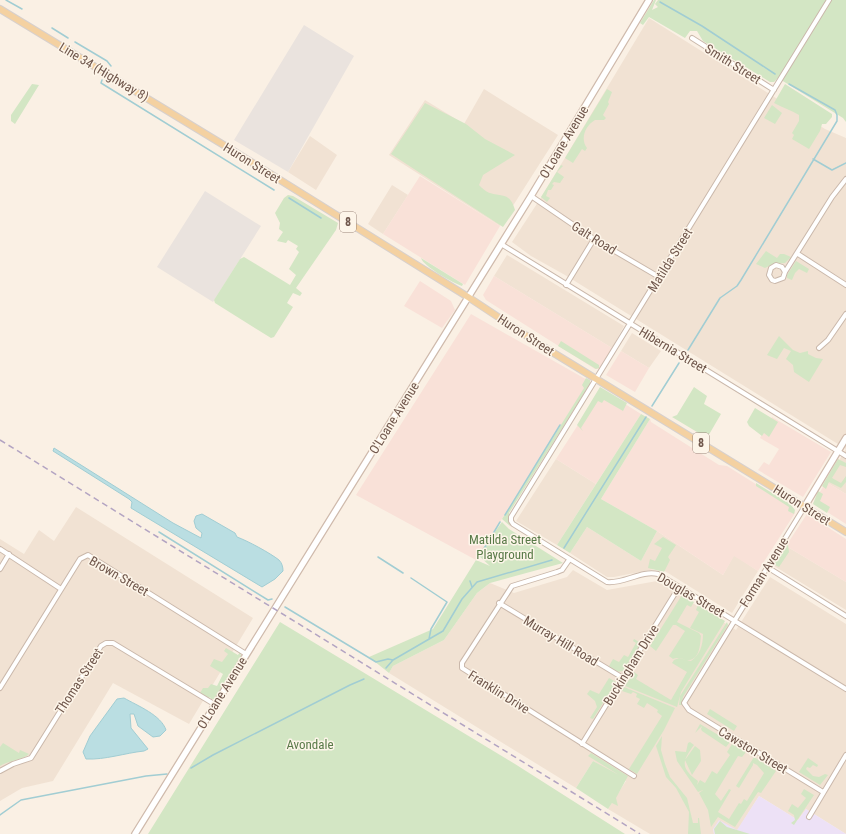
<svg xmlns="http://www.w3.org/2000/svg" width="846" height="834" font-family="'Roboto Condensed',sans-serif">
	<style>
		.residential { fill: #f1e2d3 }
		.commercial { fill: #f9e1d8 }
		.industrial { fill: #eae3de }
		.education { fill: #ede1f6 }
		.green { fill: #d3e6c4 }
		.water { fill: #badee2; stroke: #a1cdd3 }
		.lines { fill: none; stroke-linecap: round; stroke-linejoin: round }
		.stream { stroke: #a1cdd3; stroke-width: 1.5 }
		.street-casing { stroke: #cab8ab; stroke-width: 6 }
		.secondary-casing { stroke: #cfbaac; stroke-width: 8 }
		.primary-casing { stroke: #d7d0cd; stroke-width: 8 }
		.street { stroke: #fff; stroke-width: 4 }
		.secondary { stroke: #fff; stroke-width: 5.5 }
		.primary { stroke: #f4d1a1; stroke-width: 6 }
		.rail { stroke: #b3a4c2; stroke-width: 1.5; stroke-dasharray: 6 4; stroke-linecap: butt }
		.labels { text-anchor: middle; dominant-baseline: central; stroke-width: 3; stroke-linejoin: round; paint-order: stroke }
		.shield { fill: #fdf5e9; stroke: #9a867b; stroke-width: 1 }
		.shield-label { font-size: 12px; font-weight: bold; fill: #70574c }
		.street-label { font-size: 13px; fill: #70574c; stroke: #fdf5e9 }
		.park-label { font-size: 13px; fill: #597a48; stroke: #fdf5e9 }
	</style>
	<rect width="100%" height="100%" fill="#faf0e4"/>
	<path class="residential" d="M649,18L825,129L846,138V494L826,482L846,449L565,275L531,256L512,242L542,196Z
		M484,89L558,135L500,226L389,155L425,100L464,124Z
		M310,136L337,155L316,190L288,172Z
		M392,185L408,195L383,234L368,224Z
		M507,255L624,326L612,348L494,276Z
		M632,333L661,351L649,368L621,351Z
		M556,459L596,484L557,545L516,521Z
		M76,507L253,618L189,724L113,683L53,781L22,788L0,801V539L24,554L39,530L54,541Z
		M587,527L641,561L657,531L723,575L734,555L758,571L732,613L660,568L614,577H607L570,553Z
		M786,546L846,582V610L774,566Z
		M573,570L607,590L657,581L736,630L770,577L846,624V834L806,809L798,820L759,796L737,831L713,829L714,834H650L608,809L626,781L593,761L576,788L389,673L393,666L444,640L477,593L490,583L514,593L567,577Z"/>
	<path class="commercial" d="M420,176L500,226L465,285L383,234Z
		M494,276L612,348L599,369H595L486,300L483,295Z
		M420,281L451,301L455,310L442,328L404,306Z
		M471,314L589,381L476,560L356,495Z
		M621,351L649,368L635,392L606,375Z
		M601,389L641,414L596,484L556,459Z
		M772,417L831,452L803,497L758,470L764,462L769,465L779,449L760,438Z
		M650,419L651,422L719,465L727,466L792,507L795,513L758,571L734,556L723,575L657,531L601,499Z
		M826,482L846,494V524L813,503Z
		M807,514L846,539V582L786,546Z"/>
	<path class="industrial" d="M304,25L354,56L288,172L234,140Z
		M205,191L261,226L213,302L157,267Z"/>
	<path class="education" d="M759,796L798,820L806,809L846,834H714L713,829L719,820L737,830Z"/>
	<path class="green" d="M654,0H656L652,10L658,7L655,4L658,0H846V122L843,118L778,78L774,82H770L703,41L697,31H690L685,38L649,17L643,25L640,23Z
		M32,84L39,85L15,124L11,121V115Z
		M785,84L832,114V117L826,124H822L820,131L809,149L792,139L794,135L792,133L799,121V115C791,110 783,108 774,103Z
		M607,89L612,92L608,102L609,104L603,115L606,118L604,120H595C585,126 580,139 587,148L585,151L582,149L573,163L565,158Z
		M425,103L466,124L485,139L515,155L483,175L479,185C482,188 486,192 490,193C504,197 510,193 515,210L503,227L391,154Z
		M772,105L782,113L775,124L764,118Z
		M561,165L563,166L557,172L564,177L560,183L554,182L552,184L554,185L551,190H548L546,196L550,198L547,202L541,197Z
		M288,195L293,196L338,223L336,230L296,288L302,293L300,296L293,293L287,303L293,307L274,337L271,338L215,303L214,300L240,259L244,257L290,285L296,275L289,269L299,252L296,249L298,246L288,240L286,243L277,241L283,232L279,229L280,223L275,213L284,198Z
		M766,251L777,258L780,254H784L791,257L785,263L773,264L765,268L756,264Z
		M421,258L463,284L462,286C453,283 423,266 421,258Z
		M796,261L809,269L807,273L799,269L795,273L792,280L787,278V275Z
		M779,336L793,350L800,353L808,351V354L816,358L823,359L809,382L794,372L793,365L786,359L791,351L784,348L777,359L767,355Z
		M561,341L599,365V368L596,369L558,346Z
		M586,378L590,380V384L509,513L510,526L502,519L584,388L582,385Z
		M600,387L627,403L621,415L623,411L604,400L602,403L598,401L581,428L583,431L577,425Z
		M694,387L707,396L704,404L721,414L707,438L672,417L677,415Z
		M755,408L778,422L769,437L764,433L762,436L749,426L747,422Z
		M641,414L650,419L601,499L657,531L641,561L587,527L570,553L557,545Z
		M838,459L846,463V467L840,465L832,478L841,483L846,476V482L841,488L829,482L826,489L822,486Z
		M756,483L790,504L795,510L794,514L788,511L789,507L756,486Z
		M818,491L823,494L820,501L830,507L827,513L813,504Z
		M502,522L509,529L563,563L490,583L477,593L444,640L393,666L389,673L369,657L433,629L476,560L490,566L478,555Z
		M663,537L676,545L668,557L670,560L664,572L648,568L650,559L655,561L662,548L654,544Z
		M784,545H788L789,552L779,567L773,564L774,562Z
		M682,595L694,602L691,607L687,605L677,622L699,633L701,636C700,644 700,659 689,660C683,660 680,656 673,659L669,656L685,631L676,625H673L656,651L650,646Z
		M698,605L725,621L681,692L677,707L625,686L634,672L638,675L636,679L671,700L687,672L672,663L674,660L679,658L691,661C700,655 703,645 703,634L690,628L699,612L696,610Z
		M280,622L515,764L625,834H148Z
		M727,622L728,625L683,697L682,705H679L680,696Z
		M634,639L641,643L623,671L616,672L609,666L613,659L619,662L624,655L628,657L636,643L633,641Z
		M226,648L238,655L240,652L241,656L218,693L214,699H211L210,697L209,698L200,693L203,688H208L211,684L217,686L223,674L210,666L214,659L222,662L228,654L224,651Z
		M609,678L616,682L615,684L593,719L590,718L597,707L595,701L587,694L590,690L599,694Z
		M624,687L675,708L664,730L637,774L629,769L662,716L657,712L658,710L647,703L644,708L637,704L640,699L636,697L637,694L633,692L631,694L622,691Z
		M710,709L737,726L734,731L707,714Z
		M700,724L730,742L726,747L702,731L701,729L702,726L695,733Z
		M662,736L661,750L665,764L670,777L687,798L693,823H698V818H699L701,834H688L689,812L676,788L666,777L656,746Z
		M690,742L694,745C682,761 680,768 698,781L697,785L700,780L705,783L712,771L717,774L730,755L727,752L732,744L746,752L742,757L738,756L715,794L721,801L729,789L731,790L718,812L729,819L739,803L741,804L744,799L747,801L764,773L757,765L753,763V765L739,788L736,786L754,757L776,771L761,793L758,792L735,827L718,817L711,827L708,810L699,793L703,790L698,792L677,761L675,751L686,752L688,743Z
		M3,743L19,753L20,750L29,754C21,761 9,760 0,766V747Z
		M695,746L700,750L701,761L692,775L685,760Z
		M591,753L628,776L616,798L618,806L612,803L608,809L576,788L593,761L619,775L588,756Z
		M808,758L818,765L817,767L813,765L810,768L807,767L806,769L813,776L819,777L825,774L828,775L820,785L799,772Z
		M804,789L814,795L794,825L791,823L795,820L794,815L788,811L792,804L798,808L806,798L801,794Z
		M720,821L727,827L750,834H715L714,829Z"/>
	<path class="water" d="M54,448L173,523L201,538L202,533L196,528L194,521L196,516L202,514L235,533L237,537C248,541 270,553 279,560C282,563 283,567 283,571L275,579L262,587L131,508L132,502L129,499L53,451Z
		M124,698C138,706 161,715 166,730L160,736L153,737L138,726L134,714H130L131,728L148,749L144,751C125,753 105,760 86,759L83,752L90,736L117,699Z"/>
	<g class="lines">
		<path class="stream" d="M6,0L22,9
			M660,2L702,26L775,74
			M52,28L68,38
			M75,42L107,61L111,66
			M102,80L101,83L274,190
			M813,159L832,170L846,163
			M289,198L321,218
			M688,350L720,298L737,286L741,280L837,121V115L835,110L789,84
			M652,406L679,363
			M505,515L560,425
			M159,532L268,600L272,599
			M564,548L646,417
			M378,557L403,573
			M479,557L500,522
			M411,578L447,602L431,629L429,639
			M470,581L472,587
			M285,607L376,662L388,659L393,660
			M386,668L393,660L443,631L462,599L477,582L552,560
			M191,768L213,755L350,685L364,679
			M0,815L21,800L146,776L167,774"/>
		<g class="street-casing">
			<path id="street" d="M829,0L511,517V521L513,524L607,582C624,584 641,570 658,574L846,689
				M692,38L774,90
				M531,196L594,239L659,277
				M501,244L846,456
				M798,254L846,285
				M785,272L782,267L776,265L771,268L769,275L772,280L775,281L783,278L785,272L832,197L846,179
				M566,285L594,239
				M819,348L828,340L846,314
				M805,506L684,703L689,710L823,792
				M0,549L61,589
				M569,560L562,570L557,572L512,586L462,663V668L634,776
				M767,567L846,616
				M0,569L9,554
				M499,603L623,678
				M0,688L80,559L88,555L246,654
				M582,744L679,587
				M0,771L13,764L31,758L101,646L106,643H113L214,704
				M809,817L846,755"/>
		</g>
		<g class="secondary-casing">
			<path id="secondary" d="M805,506L846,438
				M135,834L531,196L649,0"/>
		</g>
		<g class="primary-casing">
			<path id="primary" d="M0,9L227,147L468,297L539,344L846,532"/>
		</g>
		<use href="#street" class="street"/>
		<use href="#secondary" class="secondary"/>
		<use href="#primary" class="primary"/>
		<path class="rail" d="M0,440L640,834"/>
	</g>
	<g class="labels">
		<g class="shield">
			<rect x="340" y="212" width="16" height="20" rx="3"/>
			<rect x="693" y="433" width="16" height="20" rx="3"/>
		</g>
		<g class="shield-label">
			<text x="348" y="222">8</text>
			<text x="701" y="443">8</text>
		</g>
		<g class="street-label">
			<text transform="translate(733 64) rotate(32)">Smith Street</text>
			<text transform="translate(104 72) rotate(31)">Line 34 (Highway 8)</text>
			<text transform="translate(564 142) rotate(-59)">O'Loane Avenue</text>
			<text transform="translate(252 163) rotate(32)">Huron Street</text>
			<text transform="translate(594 238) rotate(32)">Galt Road</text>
			<text transform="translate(670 260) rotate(-58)">Matilda Street</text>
			<text transform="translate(526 335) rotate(33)">Huron Street</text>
			<text transform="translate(673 350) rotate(31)">Hibernia Street</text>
			<text transform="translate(394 418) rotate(-58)">O'Loane Avenue</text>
			<text transform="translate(802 505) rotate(32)">Huron Street</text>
			<text transform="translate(764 572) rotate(-58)">Forman Avenue</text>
			<text transform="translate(119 576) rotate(30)">Brown Street</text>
			<text transform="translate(691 595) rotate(30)">Douglas Street</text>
			<text transform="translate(561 641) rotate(31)">Murray Hill Road</text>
			<text transform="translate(631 665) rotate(-58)">Buckingham Drive</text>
			<text transform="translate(79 681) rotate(-57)">Thomas Street</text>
			<text transform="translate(499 692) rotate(32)">Franklin Drive</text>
			<text transform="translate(222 693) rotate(-58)">O'Loane Avenue</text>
			<text transform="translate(753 750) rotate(31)">Cawston Street</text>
		</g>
		<g class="park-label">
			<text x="505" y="539">Matilda Street<tspan x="505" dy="15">Playground</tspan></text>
			<text x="310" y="744">Avondale</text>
		</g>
	</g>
</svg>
